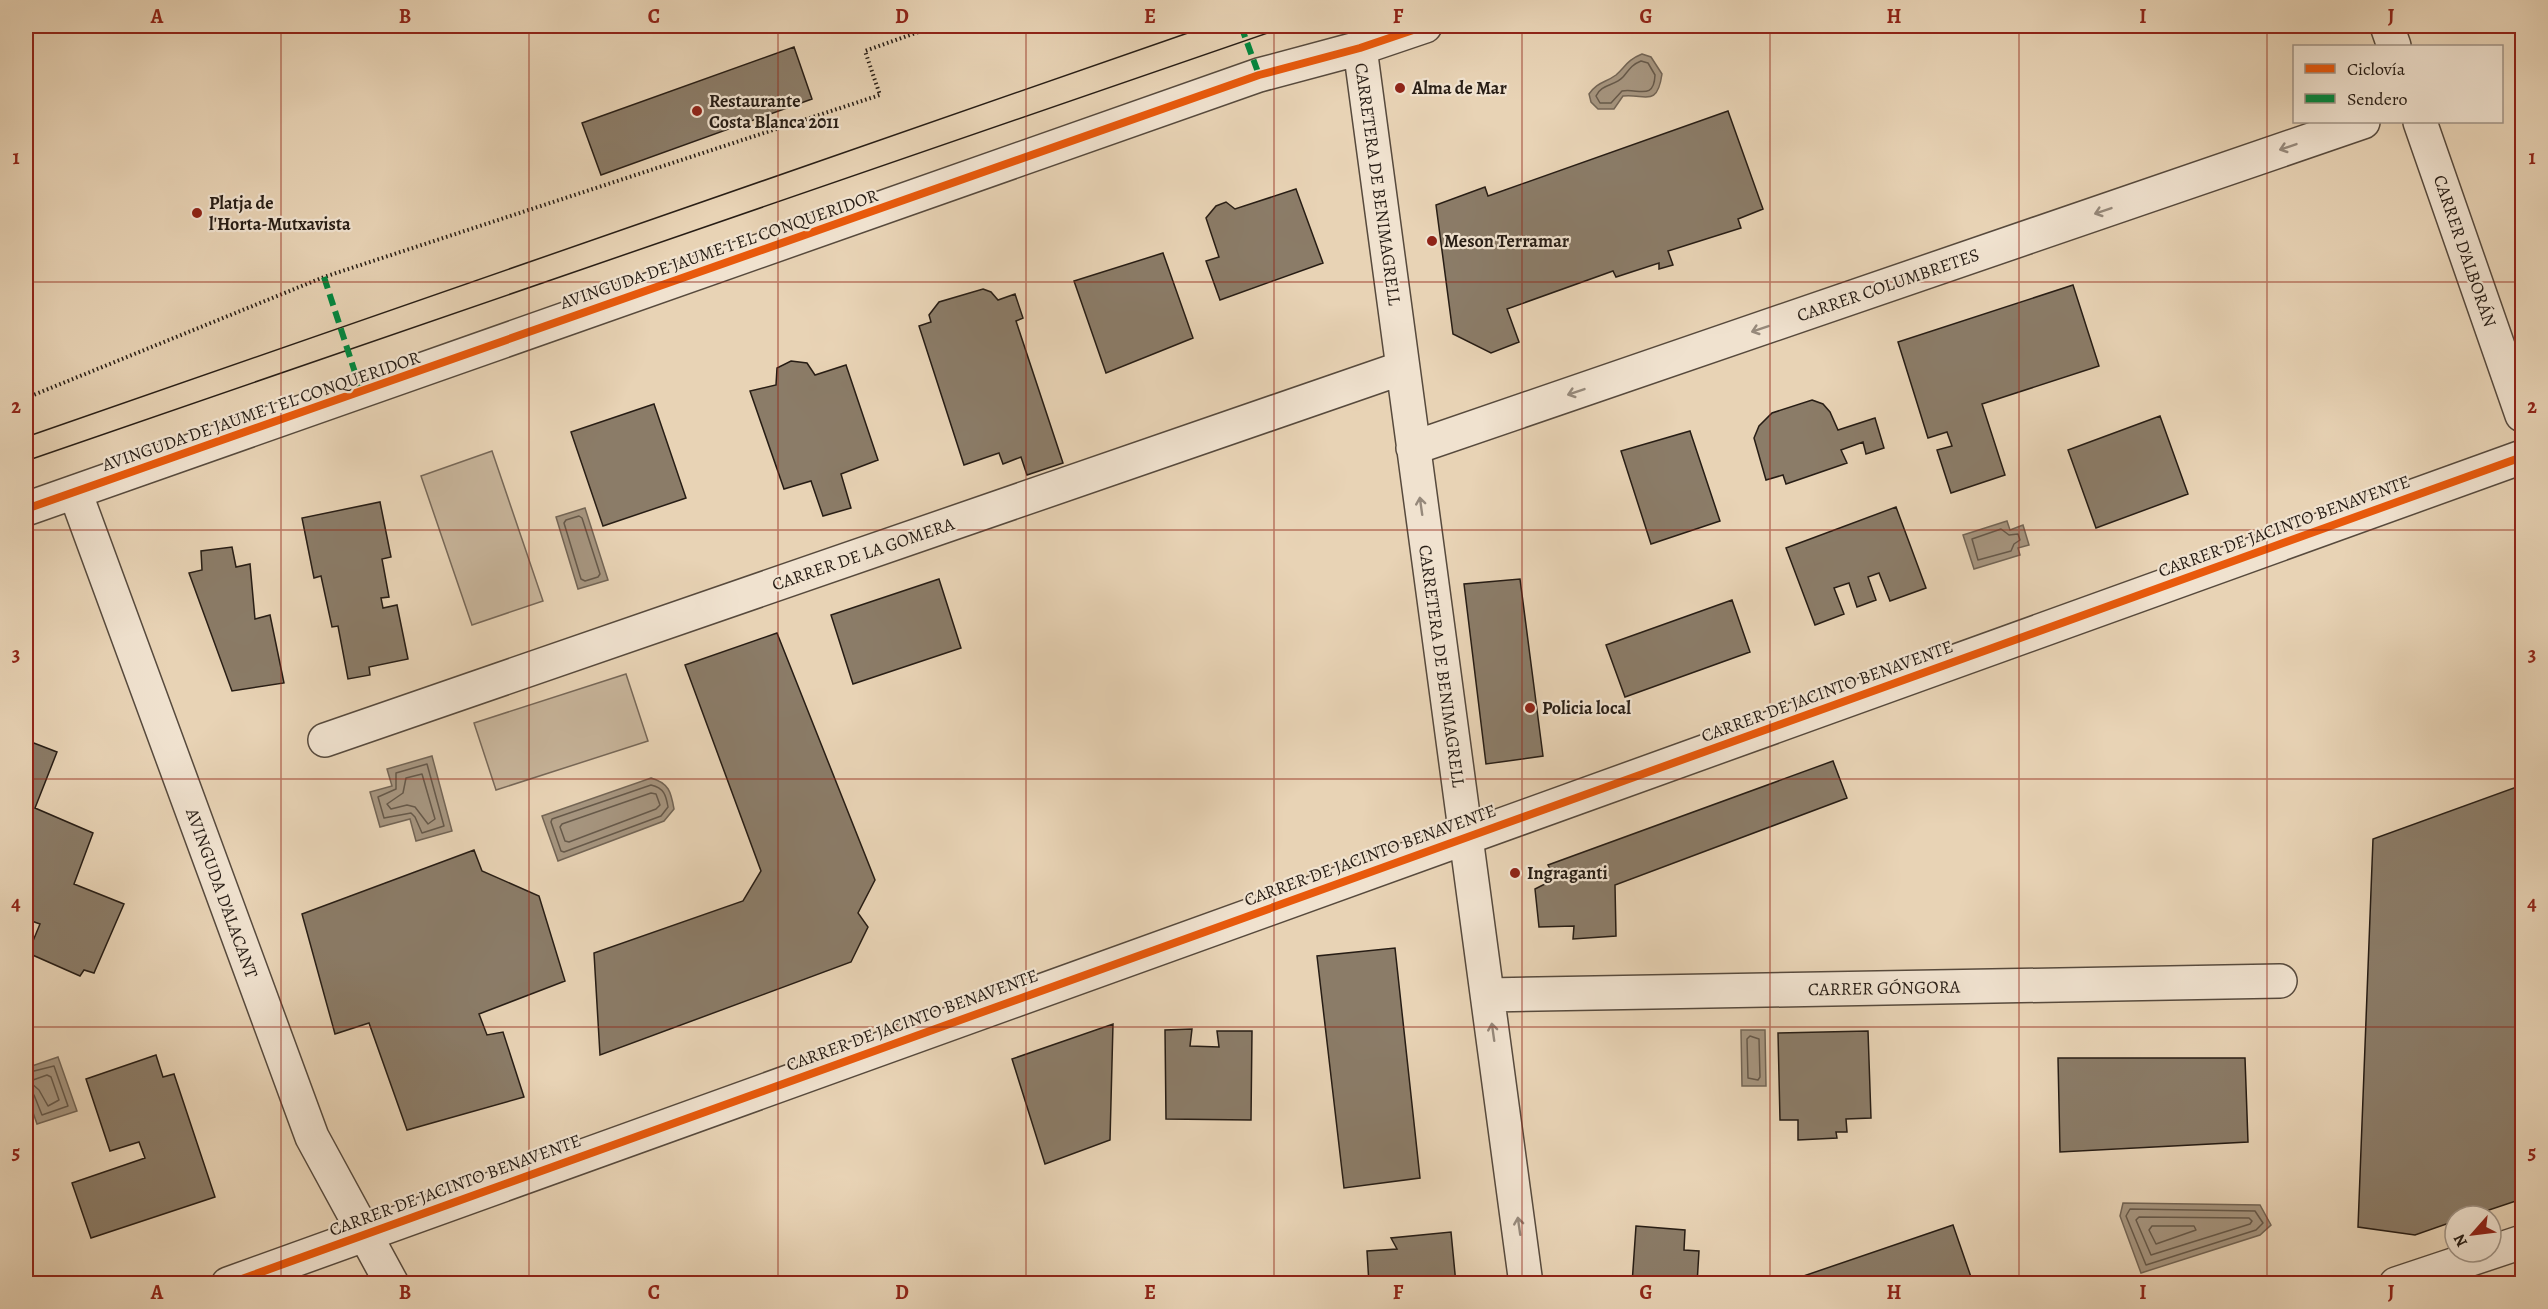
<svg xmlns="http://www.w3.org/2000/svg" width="2548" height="1309" font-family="Alegreya,serif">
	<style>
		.green { fill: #c7b49a; stroke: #776858; stroke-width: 1.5 }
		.water { fill: #a6957f; stroke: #736555; stroke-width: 1.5 }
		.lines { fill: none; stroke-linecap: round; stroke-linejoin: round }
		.shore { stroke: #66594a; stroke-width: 1.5 }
		.building { fill: #8b7c68; stroke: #271d15; stroke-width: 1.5 }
		.minor-casing { stroke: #574a3d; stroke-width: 36 }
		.path { stroke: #271d15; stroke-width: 4; stroke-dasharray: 1.5 3; stroke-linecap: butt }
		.minor { stroke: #f0e2cf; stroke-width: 33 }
		.tram { stroke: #271d15; stroke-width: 1.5 }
		.quiet { stroke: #00873e; stroke-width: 6; stroke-dasharray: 12 6; stroke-linecap: butt }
		.cycleway-casing { stroke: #f0e2cf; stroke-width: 11 }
		.cycleway { stroke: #e8590c; stroke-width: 8 }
		.oneway { stroke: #96897b }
		.grid { fill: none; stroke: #8f2418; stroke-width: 1.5; stroke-opacity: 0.55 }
		.poi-dot { fill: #8f2418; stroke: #f0e2cf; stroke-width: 2 }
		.labels { text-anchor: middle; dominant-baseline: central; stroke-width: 4.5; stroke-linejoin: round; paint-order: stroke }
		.poi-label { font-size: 18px; font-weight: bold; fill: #271d15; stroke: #f0e2cf; text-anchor: start }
		.street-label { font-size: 18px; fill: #271d15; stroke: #f0e2cf }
		.neatline { fill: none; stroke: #8f2418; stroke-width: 2 }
		.grid-label { font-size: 20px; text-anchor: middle; font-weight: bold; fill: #8f2418 }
	</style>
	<rect width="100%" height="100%" fill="#e8d3b5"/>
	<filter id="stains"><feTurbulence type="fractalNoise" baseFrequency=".00333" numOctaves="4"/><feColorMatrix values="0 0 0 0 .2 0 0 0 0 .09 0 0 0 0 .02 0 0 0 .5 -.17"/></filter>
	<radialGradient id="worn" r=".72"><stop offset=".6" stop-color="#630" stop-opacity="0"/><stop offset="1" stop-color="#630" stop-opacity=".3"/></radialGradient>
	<path class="green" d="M492,451L543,601L472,625L421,476Z
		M626,674L648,741L496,790L474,723Z"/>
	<path class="water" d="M1642,54L1651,57L1662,74C1657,109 1644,93 1623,96L1614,109H1598L1591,102L1589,94C1597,82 1605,83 1616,75C1626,66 1627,60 1642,54Z
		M585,508L608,580L578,589L556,517Z
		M2007,521L2010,530L2023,525L2029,545L2018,548L2020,555L1974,569L1963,535Z
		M432,756L452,831L416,841L410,819L380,827L370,792L392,786L387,769Z
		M651,778C669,783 671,792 674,809L664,821L558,861L542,816Z
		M1741,1030H1765L1766,1086H1742Z
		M58,1057L77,1111L37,1124L28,1098H26V1068Z
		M2123,1203L2260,1205L2271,1225L2260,1235L2141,1273L2120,1216Z"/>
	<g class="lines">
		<path class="shore" d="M1641,61L1648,63L1655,75C1654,101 1638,88 1622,91L1611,103H1600L1596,96C1601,84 1615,86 1623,77C1629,70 1631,65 1641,61Z
			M579,516L582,518L600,574L598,577L585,581L581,579L564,523L566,520Z
			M2001,529L2009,535L2018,534L2020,540L2014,544L2011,551L1978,560L1972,539Z
			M427,764L444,826L422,833L415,817L411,813L384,818L378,797L396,789V773Z
			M422,774L435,819L428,824L415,807L407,805L391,809L387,804L403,793L406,778Z
			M651,785C664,788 666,795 668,807L661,816L564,852L561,851L551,822L552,819Z
			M651,793L656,794L660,805L656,809L569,842L565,841L560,827L562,824Z
			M1750,1036L1759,1039L1760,1077L1758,1080L1748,1078L1747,1039Z
			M26,1073L54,1066L68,1106L42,1115L34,1095L26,1092
			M47,1075L51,1077L59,1100L48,1106L39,1090L31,1083L33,1080Z
			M2130,1209L2255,1211L2263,1223L2256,1230L2146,1265L2126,1216Z
			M2139,1217L2249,1218L2252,1221L2250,1224L2151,1255L2136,1220Z
			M2152,1226H2194L2196,1230L2156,1244L2149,1230Z"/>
	</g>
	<path class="building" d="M794,47L812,99L601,175L582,123Z
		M1728,111L1763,209L1738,219L1741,228L1668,251L1673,265L1659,269V263L1616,277L1613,271L1507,309L1519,342L1491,353L1453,334L1436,205L1485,187L1488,196Z
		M1296,189L1323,263L1220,300L1206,261L1219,257L1206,218L1216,206L1226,202L1235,209Z
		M1163,253L1193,338L1106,373L1074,281Z
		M2073,285L2099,366L1982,404L2005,475L1951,493L1937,450L1952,446L1947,432L1928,438L1898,342Z
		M983,289L991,292L998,300L1015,294L1023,318L1016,321L1063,463L1027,475L1021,457L1003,464L999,453L964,465L919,326L931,322L929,315L939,302Z
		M791,361L807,363L815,375L846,365L878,460L841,474L851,508L823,516L811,481L784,489L750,391L776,385L777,368Z
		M1812,400L1823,404L1830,412L1838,430L1875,418L1884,448L1866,454L1863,442L1841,450L1847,463L1786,484L1783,475L1766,480L1754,438L1759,426L1772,413Z
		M654,404L686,498L603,526L571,432Z
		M2160,416L2188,494L2096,528L2068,450Z
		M1690,431L1720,521L1651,544L1621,451Z
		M380,502L391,557L382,559L389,597L381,598L383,608L397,605L408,659L369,667L370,675L348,679L338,626L332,627L321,576L314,578L302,518Z
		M1896,507L1926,588L1890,601L1879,573L1868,577L1876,600L1857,607L1849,583L1834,588L1844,614L1815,625L1786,548Z
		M232,547L236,567L250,564L255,619L270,615L284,683L232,691L189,573L202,570L201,551Z
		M939,579L961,648L853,684L831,615Z
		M1520,579L1543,756L1486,764L1464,584Z
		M1732,600L1750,652L1625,697L1606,645Z
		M777,633L875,880L858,913L868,927L851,962L600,1055L594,953L743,901L761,871L685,665Z
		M26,740L57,752L35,808L93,833L74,884L124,904L94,973L84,970L80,976L28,953L40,924L26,919L29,901L26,899Z
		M1833,761L1847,798L1615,885L1616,936L1573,939L1574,926L1539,927L1535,889L1555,879L1548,865Z
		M2522,785V1199L2471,1216H2455V1221L2415,1235L2358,1227L2373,839Z
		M474,850L482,871L539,896L565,981L479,1014L487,1035L503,1032L524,1097L407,1130L369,1023L335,1034L302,914Z
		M1395,948L1420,1178L1344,1188L1317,956Z
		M1113,1024L1110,1140L1045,1164L1012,1059Z
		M1192,1029L1190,1046L1219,1047L1217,1031H1252L1251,1120L1166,1119L1165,1030Z
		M1868,1031L1871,1118L1846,1119L1847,1132H1836L1837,1138L1798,1140V1120H1780L1778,1033Z
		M156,1055L163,1077L174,1074L215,1197L91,1238L72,1183L145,1158L139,1142L110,1151L86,1079Z
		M2058,1058H2245L2248,1142L2060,1152Z
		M1953,1225L1971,1277L1953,1284L1786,1282Z
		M1636,1226L1685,1230L1684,1250L1699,1251L1697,1284H1632Z
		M1451,1232L1456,1284H1369L1367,1251L1397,1249L1391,1238Z
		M323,1277L326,1284H307Z"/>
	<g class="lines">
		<g class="minor-casing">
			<path id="minor" d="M2387,26L2394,46
				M1360,48L1526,1284
				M2420,122L2522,415
				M1413,448L2363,122
				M75,492L312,1137L392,1284
				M26,509L1259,75L1360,48L1425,26
				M325,740L1402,368
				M1488,995L2280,981
				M228,1284L2522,457
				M2396,1284L2522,1242"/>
		</g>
		<path class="path" d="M26,398L324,277L880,95L865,51L935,26"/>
		<use href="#minor" class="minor"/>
		<path class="tram" d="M26,437L1208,26
			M26,461L1288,26"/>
		<path class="quiet" d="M1241,26L1259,75
			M324,277L361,391"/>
		<g class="cycleway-casing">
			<path id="cycleway" d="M26,509L1259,75L1360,48L1425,26
				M228,1284L2522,457"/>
		</g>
		<use href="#cycleway" class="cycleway"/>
	</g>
	<defs><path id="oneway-shaft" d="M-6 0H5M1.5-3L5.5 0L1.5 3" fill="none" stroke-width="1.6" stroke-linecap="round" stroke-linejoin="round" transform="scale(1.5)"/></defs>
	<g class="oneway">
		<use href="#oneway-shaft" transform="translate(2288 147) rotate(161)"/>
		<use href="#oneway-shaft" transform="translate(2103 211) rotate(161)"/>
		<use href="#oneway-shaft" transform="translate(1760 329) rotate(161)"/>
		<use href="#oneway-shaft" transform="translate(1576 392) rotate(161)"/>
		<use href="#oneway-shaft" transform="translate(1421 506) rotate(-98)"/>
		<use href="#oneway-shaft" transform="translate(1493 1032) rotate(-98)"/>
		<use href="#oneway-shaft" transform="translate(1519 1226) rotate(-98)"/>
	</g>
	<path class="grid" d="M281,26V1284M529,26V1284M778,26V1284M1026,26V1284M1274,26V1284M1522,26V1284M1770,26V1284M2019,26V1284M2267,26V1284M26,282H2522M26,530H2522M26,779H2522M26,1027H2522"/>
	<g class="poi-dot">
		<circle cx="1400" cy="88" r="6"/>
		<circle cx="697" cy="111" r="6"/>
		<circle cx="197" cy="213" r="6"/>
		<circle cx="1432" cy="241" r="6"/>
		<circle cx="1530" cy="708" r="6"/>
		<circle cx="1515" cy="873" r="6"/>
	</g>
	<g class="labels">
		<g class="poi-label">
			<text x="1412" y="88">Alma de Mar</text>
			<text x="709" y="101">Restaurante<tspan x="709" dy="21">Costa Blanca 2011</tspan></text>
			<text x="209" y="203">Platja de<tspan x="209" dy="21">l'Horta-Mutxavista</tspan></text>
			<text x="1444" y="241">Meson Terramar</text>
			<text x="1542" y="708">Policia local</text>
			<text x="1527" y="873">Ingraganti</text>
		</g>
		<g class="street-label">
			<text transform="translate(1378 184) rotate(82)">CARRETERA DE BENIMAGRELL</text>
			<text transform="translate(719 249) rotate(-19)">AVINGUDA DE JAUME I EL CONQUERIDOR</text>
			<text transform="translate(2465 251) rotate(71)">CARRER D'ALBORÁN</text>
			<text transform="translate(1888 285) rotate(-19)">CARRER COLUMBRETES</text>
			<text transform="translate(261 411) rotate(-19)">AVINGUDA DE JAUME I EL CONQUERIDOR</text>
			<text transform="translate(2284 526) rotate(-20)">CARRER DE JACINTO BENAVENTE</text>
			<text transform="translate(863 554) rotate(-19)">CARRER DE LA GOMERA</text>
			<text transform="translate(1442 666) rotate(82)">CARRETERA DE BENIMAGRELL</text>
			<text transform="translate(1827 691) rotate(-20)">CARRER DE JACINTO BENAVENTE</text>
			<text transform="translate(1370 855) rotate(-20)">CARRER DE JACINTO BENAVENTE</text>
			<text transform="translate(222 893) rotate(70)">AVINGUDA D'ALACANT</text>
			<text transform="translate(1884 988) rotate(-1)">CARRER GÓNGORA</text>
			<text transform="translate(912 1020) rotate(-20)">CARRER DE JACINTO BENAVENTE</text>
			<text transform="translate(455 1185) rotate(-20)">CARRER DE JACINTO BENAVENTE</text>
		</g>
	</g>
	<rect width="2548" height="1309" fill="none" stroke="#e8d3b5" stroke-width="66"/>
	<rect x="2293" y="45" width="210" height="78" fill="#f0e2cf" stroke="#a09385" stroke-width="1.5"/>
	<rect x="2305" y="64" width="30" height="9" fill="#e8590c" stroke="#a09385" stroke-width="1.5"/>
	<text x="2347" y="75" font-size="18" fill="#271d15">Ciclovía</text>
	<rect x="2305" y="94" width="30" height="9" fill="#00873e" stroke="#a09385" stroke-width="1.5"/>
	<text x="2347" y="105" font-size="18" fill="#271d15">Sendero</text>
	<g transform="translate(2473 1234) rotate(242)"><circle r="28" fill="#f0e2cf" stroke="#a09385" stroke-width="1.5"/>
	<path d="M0-4.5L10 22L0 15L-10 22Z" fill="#8f2418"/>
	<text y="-9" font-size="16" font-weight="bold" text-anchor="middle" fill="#271d15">N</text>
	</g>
	<rect x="33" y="33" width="2482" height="1243" class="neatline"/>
	<g class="grid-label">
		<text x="157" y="23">A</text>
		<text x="405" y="23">B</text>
		<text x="654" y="23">C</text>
		<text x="902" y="23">D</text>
		<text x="1150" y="23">E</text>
		<text x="1398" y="23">F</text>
		<text x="1646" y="23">G</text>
		<text x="1894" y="23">H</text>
		<text x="2143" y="23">I</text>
		<text x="2391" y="23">J</text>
		<text x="16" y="164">1</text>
		<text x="2532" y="164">1</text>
		<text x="16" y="413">2</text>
		<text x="2532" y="413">2</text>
		<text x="16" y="661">3</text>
		<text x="2532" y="661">3</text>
		<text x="16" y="910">4</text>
		<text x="2532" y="910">4</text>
		<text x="16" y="1159">5</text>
		<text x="2532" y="1159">5</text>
		<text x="157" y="1299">A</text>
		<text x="405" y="1299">B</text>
		<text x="654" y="1299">C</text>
		<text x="902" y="1299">D</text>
		<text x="1150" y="1299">E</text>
		<text x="1398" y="1299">F</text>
		<text x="1646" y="1299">G</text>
		<text x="1894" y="1299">H</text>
		<text x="2143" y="1299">I</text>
		<text x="2391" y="1299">J</text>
	</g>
	<rect width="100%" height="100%" filter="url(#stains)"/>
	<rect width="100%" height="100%" fill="url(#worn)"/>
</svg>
